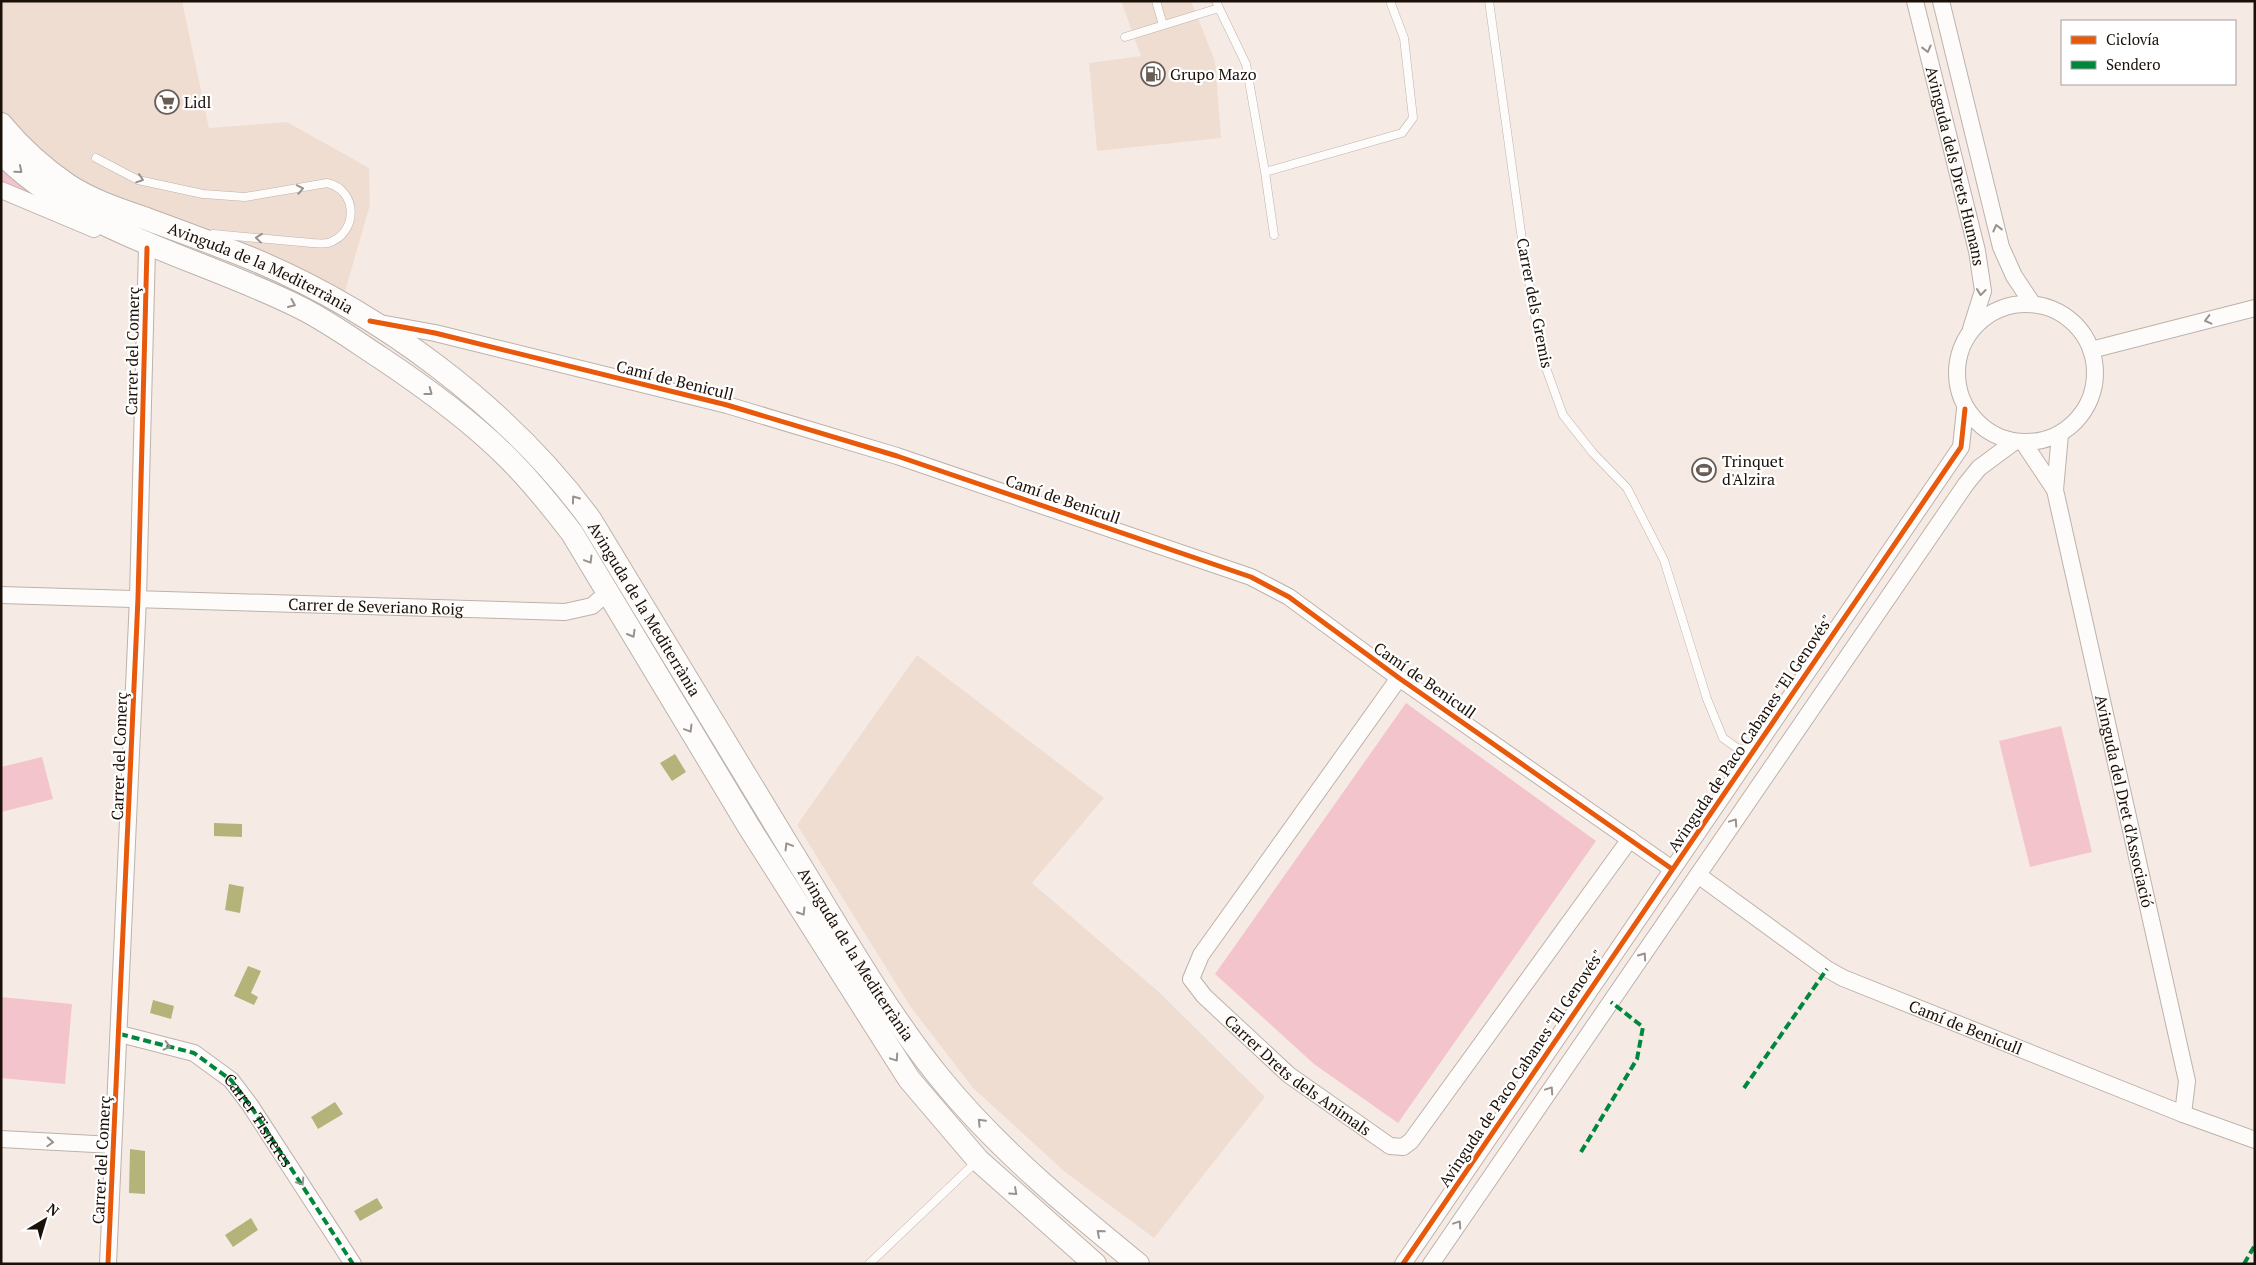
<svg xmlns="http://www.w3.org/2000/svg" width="2256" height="1265" font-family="'PT Serif',serif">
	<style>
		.built { fill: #f0ddd2 }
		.green { fill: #f4c4cd }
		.water { fill: #b4b37a }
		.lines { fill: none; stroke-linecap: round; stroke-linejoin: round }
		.lane-casing { stroke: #bcb2ab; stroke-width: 9 }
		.street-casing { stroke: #bcb2ab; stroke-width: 18 }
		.secondary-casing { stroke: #bcb2ab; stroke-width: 24 }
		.lane { stroke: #fefcfb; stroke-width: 8 }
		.street { stroke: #fefcfb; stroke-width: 16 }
		.secondary { stroke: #fefcfb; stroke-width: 22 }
		.quiet { stroke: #00873e; stroke-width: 4; stroke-dasharray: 8 4; stroke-linecap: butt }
		.cycleway-casing { stroke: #fff; stroke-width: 8 }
		.cycleway { stroke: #e8590c; stroke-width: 5 }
		.oneway { stroke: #98928e }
		.labels { text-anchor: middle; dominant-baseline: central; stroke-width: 4.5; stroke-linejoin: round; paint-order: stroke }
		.poi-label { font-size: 16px; fill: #1b1008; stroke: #fff; text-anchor: start }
		.street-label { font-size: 16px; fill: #1b1008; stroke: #fff }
	</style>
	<rect width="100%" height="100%" fill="#f6ebe4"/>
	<path class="built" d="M1,1H182L209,128L287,122L369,168L370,205L340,309L293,294L44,198L1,147Z
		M1121,1H1191L1215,61L1221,138L1097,151L1089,63L1141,56Z
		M917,655L1104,798L1032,883L1159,992L1265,1097L1154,1238L1065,1172L973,1088L910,1006L797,825Z"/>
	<path class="green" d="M1,164L33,192L31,194L1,182Z
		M1406,703L1596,841L1398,1123L1314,1064L1215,974Z
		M2061,726L2092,852L2030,867L1999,741Z
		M42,757L53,799L1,812V767Z
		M1,997L72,1004L65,1084L1,1078Z"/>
	<path class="water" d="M675,754L686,772L672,781L660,763Z
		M214,823L242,824V837L214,836Z
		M229,884L244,887L240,913L225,910Z
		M248,966L261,971L251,993L258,997L254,1005L234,996Z
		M153,1000L174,1006L171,1019L150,1013Z
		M335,1102L343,1114L318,1129L311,1117Z
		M130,1149L145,1151V1194L129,1193Z
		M377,1198L383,1208L360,1221L354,1211Z
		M251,1218L258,1230L233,1247L225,1235Z"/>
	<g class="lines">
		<g class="lane-casing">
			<path id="lane" d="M1156,1L1163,25
				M1489,1L1523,247L1542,357L1563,415L1593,453L1627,488L1664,560L1707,699L1723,738L1737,748L1754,750
				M1219,8L1246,64L1265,172L1402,133L1413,118L1404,38L1390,1
				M1125,37L1219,8L1216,1
				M96,158L138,180L203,194L245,197L327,183C359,190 358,234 328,243C323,244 317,243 312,243L213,234
				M1265,172L1274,235
				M869,1264L976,1162"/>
		</g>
		<g class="street-casing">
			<g id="street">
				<path id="s1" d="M1915,1L1977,251L1983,291L1971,329"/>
				<path d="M1941,1L2001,247L2014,276L2032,303"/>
				<path d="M1,190L94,229"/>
				<circle cx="2026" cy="373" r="69"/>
				<path d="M380,323L435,333L727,405L897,456L1251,577L1289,597L1399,678L1672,869"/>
				<path d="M2091,350L2255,308"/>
				<path id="s2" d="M2060,434L2055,490L2187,1081L2183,1114"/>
				<path d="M2023,442L2055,490"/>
				<path id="s3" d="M1,595L565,612L592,606L608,592"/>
				<path id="s4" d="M1399,678L1201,955L1191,979L1204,996L1289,1075L1390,1146L1403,1147L1411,1141L1630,839"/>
				<path id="s5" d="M1698,875L1827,969L1843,978L2183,1114L2255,1140"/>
				<path id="s6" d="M120,1034L194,1053L231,1080L250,1105L353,1264"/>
				<path d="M1,1139L113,1145"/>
				<path d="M108,1264L138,598L147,248"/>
				<path d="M1403,1264L1961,447L1965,409"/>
				<path d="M1431,1264L1966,484L1979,468L2014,442"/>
			</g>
		</g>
		<g class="secondary-casing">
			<g id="secondary">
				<path id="s7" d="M1,124C21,148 43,168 68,185C91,200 118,209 144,218C179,231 215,244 250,258C378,311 508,407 590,519C656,628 723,738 789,847C836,923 884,1009 940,1078C997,1148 1068,1207 1138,1264"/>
				<path d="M1,153C83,235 200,257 301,308C329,322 355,341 381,358C426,388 470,420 508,458C532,482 552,507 572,533L749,827L909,1079L978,1160L1095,1264"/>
			</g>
		</g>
		<use href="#lane" class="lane"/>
		<use href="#street" class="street"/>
		<use href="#secondary" class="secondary"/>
		<path class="quiet" d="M120,1034L194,1053L231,1080L250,1105L353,1264
			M1744,1088L1827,969
			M1581,1152L1637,1059L1643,1027L1611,1002
			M2244,1264L2255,1245"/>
		<g class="cycleway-casing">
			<path id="cycleway" d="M370,321L435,333L727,405L897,456L1251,577L1289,597L1399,678L1672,869
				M108,1264L138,598L147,248
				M1403,1264L1961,447L1965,409"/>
		</g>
		<use href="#cycleway" class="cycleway"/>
	</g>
	<defs><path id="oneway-chevron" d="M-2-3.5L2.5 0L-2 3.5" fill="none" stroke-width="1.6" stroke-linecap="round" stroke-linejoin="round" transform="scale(1.25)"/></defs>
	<g class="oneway">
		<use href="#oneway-chevron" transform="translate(1927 49) rotate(76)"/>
		<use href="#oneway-chevron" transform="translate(19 170) rotate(41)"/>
		<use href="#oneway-chevron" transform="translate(140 179) rotate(19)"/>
		<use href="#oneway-chevron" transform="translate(300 189) rotate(-11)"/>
		<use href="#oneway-chevron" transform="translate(1997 228) rotate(-104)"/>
		<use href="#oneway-chevron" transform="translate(259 238) rotate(-174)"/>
		<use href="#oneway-chevron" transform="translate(1981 292) rotate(96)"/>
		<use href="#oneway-chevron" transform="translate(292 304) rotate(24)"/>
		<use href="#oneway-chevron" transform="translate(2208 320) rotate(166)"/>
		<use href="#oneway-chevron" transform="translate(429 392) rotate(37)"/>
		<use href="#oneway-chevron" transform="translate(575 499) rotate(-126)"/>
		<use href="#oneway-chevron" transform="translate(589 560) rotate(59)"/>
		<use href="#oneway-chevron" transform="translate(632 634) rotate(60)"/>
		<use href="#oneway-chevron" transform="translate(689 729) rotate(59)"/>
		<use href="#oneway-chevron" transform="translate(1734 822) rotate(-56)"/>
		<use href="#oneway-chevron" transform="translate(788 846) rotate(-121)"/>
		<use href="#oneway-chevron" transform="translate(802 912) rotate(58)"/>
		<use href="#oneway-chevron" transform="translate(1643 956) rotate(-55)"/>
		<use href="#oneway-chevron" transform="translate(167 1046) rotate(14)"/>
		<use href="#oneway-chevron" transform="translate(895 1058) rotate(56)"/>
		<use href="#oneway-chevron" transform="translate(1550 1090) rotate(-56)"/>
		<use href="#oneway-chevron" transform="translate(981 1122) rotate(-134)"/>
		<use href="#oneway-chevron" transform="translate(50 1142) rotate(3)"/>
		<use href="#oneway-chevron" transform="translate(301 1182) rotate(57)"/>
		<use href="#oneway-chevron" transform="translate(1014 1192) rotate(42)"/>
		<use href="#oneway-chevron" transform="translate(1458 1224) rotate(-56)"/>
		<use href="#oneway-chevron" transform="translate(1100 1233) rotate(-139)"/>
	</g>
	<defs>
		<g id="fuel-ring" transform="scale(1.25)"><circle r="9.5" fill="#fff" stroke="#685d55" stroke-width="1.5"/><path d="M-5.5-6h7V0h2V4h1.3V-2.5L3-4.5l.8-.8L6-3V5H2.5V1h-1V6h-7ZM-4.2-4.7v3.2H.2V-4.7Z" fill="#685d55"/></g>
		<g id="supermarket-ring" transform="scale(1.25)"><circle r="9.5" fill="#fff" stroke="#685d55" stroke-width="1.5"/><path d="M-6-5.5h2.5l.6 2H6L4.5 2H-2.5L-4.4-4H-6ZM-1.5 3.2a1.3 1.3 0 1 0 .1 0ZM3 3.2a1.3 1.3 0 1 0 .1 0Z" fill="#685d55"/></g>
		<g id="stadium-ring" transform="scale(1.25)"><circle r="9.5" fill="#fff" stroke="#685d55" stroke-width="1.5"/><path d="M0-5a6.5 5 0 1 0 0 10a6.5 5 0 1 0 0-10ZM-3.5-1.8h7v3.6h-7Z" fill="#685d55"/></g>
	</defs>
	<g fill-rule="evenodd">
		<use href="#fuel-ring" x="1153" y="74"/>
		<use href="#supermarket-ring" x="167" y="102"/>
		<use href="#stadium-ring" x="1704" y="470"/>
	</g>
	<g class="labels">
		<g class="poi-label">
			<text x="1170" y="74">Grupo Mazo</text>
			<text x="184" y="102">Lidl</text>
			<text x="1722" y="461">Trinquet<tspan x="1722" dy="18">d'Alzira</tspan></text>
		</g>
		<g class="street-label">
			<text stroke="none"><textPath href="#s1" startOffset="170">Avinguda dels Drets Humans</textPath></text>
			<text stroke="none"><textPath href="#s7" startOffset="301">Avinguda de la Mediterrània</textPath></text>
			<text transform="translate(1535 303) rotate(79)">Carrer dels Gremis</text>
			<text transform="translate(132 351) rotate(-89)">Carrer del Comerç</text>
			<text transform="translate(675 380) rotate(14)">Camí de Benicull</text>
			<text transform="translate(1063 499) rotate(19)">Camí de Benicull</text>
			<text stroke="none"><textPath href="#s3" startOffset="375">Carrer de Severiano Roig</textPath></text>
			<text stroke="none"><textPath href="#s7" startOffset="826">Avinguda de la Mediterrània</textPath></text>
			<text transform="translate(1425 680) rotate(35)">Camí de Benicull</text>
			<text transform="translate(1750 733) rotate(-56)">Avinguda de Paco Cabanes "El Genovés"</text>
			<text transform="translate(119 756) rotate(-88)">Carrer del Comerç</text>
			<text stroke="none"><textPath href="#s2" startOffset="375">Avinguda del Dret d'Associació</textPath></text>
			<text stroke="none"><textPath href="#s7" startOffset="1231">Avinguda de la Mediterrània</textPath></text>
			<text stroke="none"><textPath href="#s5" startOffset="310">Camí de Benicull</textPath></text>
			<text transform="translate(1521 1068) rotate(-56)">Avinguda de Paco Cabanes "El Genovés"</text>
			<text stroke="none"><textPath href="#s4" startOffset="511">Carrer Drets dels Animals</textPath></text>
			<text stroke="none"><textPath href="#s6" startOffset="171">Carrer Tisneres</textPath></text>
			<text transform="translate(101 1160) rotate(-87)">Carrer del Comerç</text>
		</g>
	</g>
	<rect width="2256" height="1265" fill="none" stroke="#1b1008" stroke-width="5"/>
	<rect x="2061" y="20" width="175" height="65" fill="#ffffff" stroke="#a49f9c"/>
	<rect x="2071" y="36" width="25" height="8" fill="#e8590c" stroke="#a49f9c"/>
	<text x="2106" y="45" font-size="15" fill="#1b1008">Ciclovía</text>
	<rect x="2071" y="61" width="25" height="8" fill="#00873e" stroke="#a49f9c"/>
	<text x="2106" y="70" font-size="15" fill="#1b1008">Sendero</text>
	<g transform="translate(45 1220) rotate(38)" stroke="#ffffff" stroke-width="4" paint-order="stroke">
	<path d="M0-4L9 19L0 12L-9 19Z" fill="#1b1008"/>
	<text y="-8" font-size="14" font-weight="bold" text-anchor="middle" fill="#1b1008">N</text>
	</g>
</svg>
